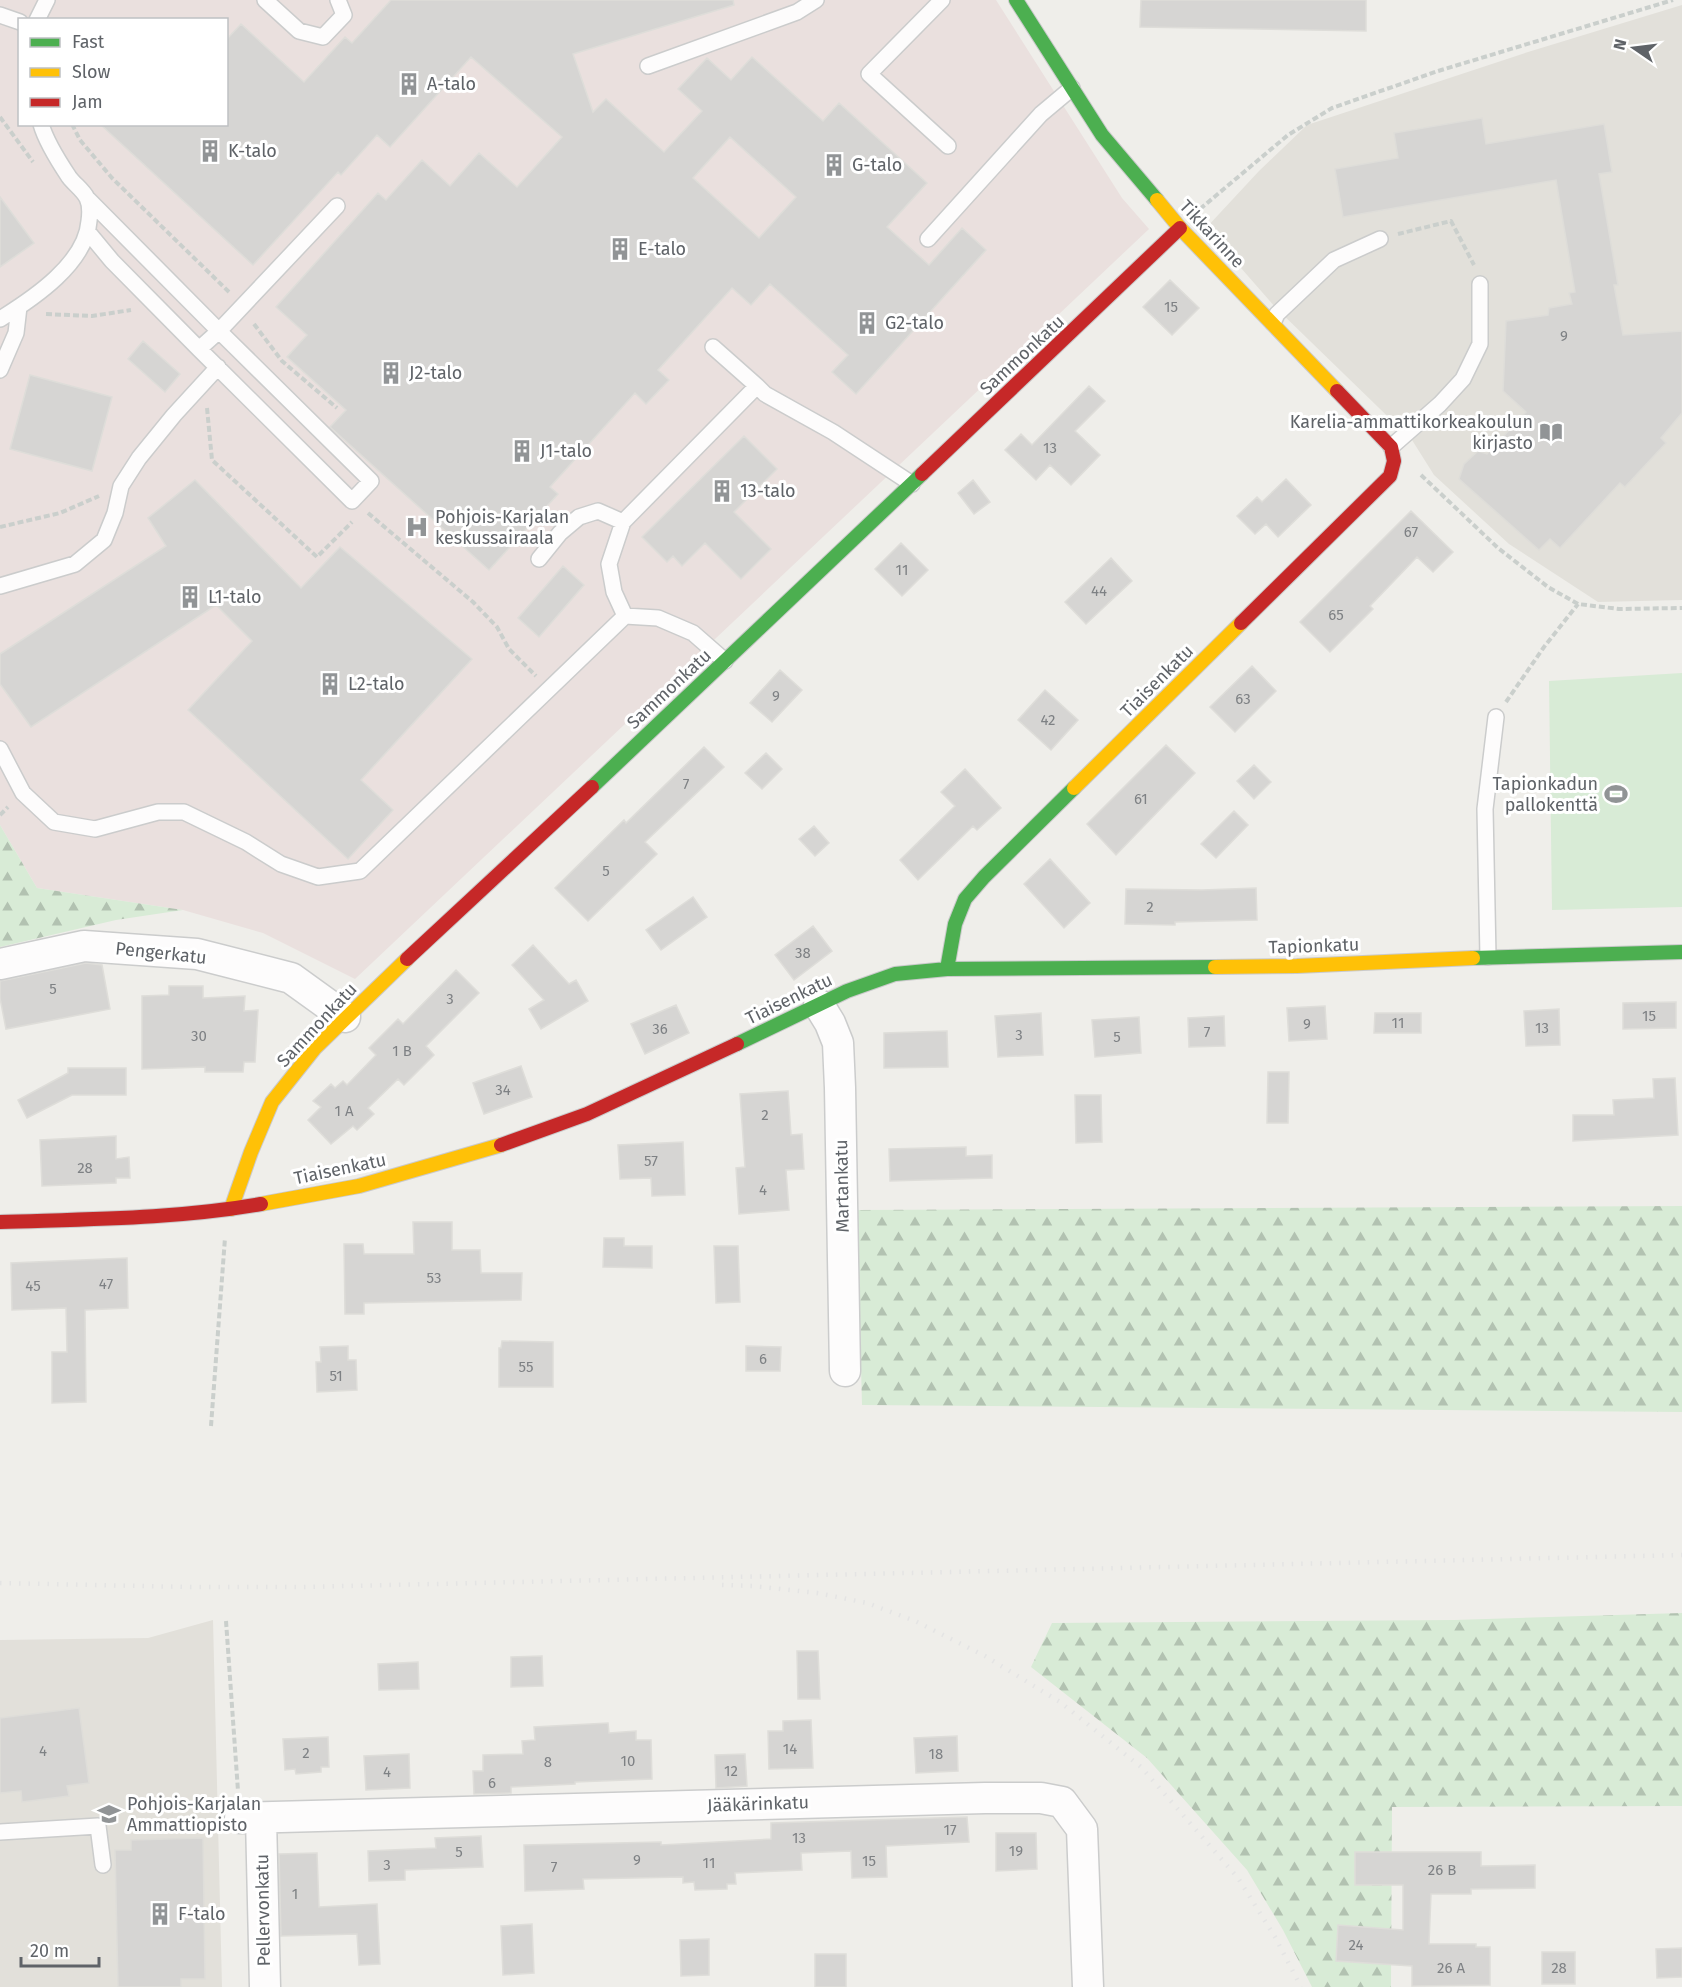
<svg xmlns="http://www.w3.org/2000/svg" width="1682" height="1987" font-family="'Fira Sans',sans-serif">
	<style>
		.education { fill: #e2e0da }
		.medical { fill: #eae0de; fill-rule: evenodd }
		.forest { fill: url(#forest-firs) }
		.pitch { fill: #d8ebd6 }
		.building { fill: #d6d5d3; stroke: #deddd9; stroke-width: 1.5; fill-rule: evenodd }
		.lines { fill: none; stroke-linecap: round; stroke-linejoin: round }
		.lane-casing { stroke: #cbcccc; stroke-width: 18 }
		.street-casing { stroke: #cbcccc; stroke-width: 33 }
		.fast-casing { stroke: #cacacb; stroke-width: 16 }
		.slow-casing { stroke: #cacacb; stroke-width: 16 }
		.jam-casing { stroke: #cacacb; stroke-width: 16 }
		.path { stroke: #cacfcc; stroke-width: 4; stroke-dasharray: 6 3; stroke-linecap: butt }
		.lane { stroke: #fdfcfc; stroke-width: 15 }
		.street { stroke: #fdfcfc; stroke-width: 30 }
		.fast { stroke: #4caf50; stroke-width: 14 }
		.slow { stroke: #ffc107; stroke-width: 14 }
		.jam { stroke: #c62828; stroke-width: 14 }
		.rail { stroke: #e4e4e4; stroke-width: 4.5; stroke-dasharray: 1.5 8; stroke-linecap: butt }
		.labels { text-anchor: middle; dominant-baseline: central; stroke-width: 6; stroke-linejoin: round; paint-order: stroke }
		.number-label { font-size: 15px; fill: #7e8184 }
		.poi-label { font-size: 18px; fill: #5f6368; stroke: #fff; text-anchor: start }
		.street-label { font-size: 18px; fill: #5f6368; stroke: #fff }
	</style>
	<defs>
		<pattern id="forest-firs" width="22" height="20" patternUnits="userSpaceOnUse" patternTransform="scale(1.5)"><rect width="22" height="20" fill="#d8ebd6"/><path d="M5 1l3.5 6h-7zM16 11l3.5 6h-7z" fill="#b2c2b1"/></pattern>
	</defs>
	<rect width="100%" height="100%" fill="#efeeea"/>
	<path class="education" d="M1682,5V600L1598,602L1509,544L1434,475L1412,440L1276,308L1206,228L1259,171L1307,125L1528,52Z
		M213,1620L222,1987H0V1640L148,1638Z"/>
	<path class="medical" d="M0,0H996L1122,198L1149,229L355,979L263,933L183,910L37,888L0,825ZM20,20H226V124H20Z"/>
	<path class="forest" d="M0,825L37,888L183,910L116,920L0,947Z
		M1682,1206V1412L862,1405L857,1210Z
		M1682,1613V1806L1392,1807L1391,1987H1312L1283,1930L1247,1870L1147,1758L1031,1667L1052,1623L1454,1620Z"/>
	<path class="pitch" d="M1682,673V907L1552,910L1549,681Z"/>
	<path class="building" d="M391,0H733L734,5L573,54L593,112L606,99L664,152L702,111L678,89L707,58L731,80L752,57L823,121L839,103L927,183L887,227L929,265L962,228L986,250L856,394L832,372L848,355L770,284L751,305L732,288L658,370L669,380L646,404L635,393L550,487L558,494L489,570L330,427L346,410L287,357L307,335L276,307L378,193L386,200L422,160L450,186L479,153L517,187L562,137L471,57L390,147L377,135L341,175L338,172L253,265L100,124H226V40L241,24L304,82L345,37L352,43ZM730,137L796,197L759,238L693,178Z
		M1141,0H1366V31L1140,27Z
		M1482,118L1486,144L1604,124L1612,172L1599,174L1618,285H1614L1623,335L1682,331V413L1661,438L1666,443L1625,487L1620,483L1560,548L1550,539L1539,550L1459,479L1464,464L1478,451L1487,454L1526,412L1503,391L1506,321L1548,315L1549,308L1572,304L1569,293L1575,292L1556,180L1343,217L1335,169L1398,158L1394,133Z
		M0,197L34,243L0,267Z
		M1170,280L1199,308L1172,335L1143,307Z
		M143,341L180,374L165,392L128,359Z
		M30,375L112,397L92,471L10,449Z
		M1089,386L1105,401L1075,431L1100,455L1071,485L1050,465L1036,480L1005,450L1021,434L1032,445Z
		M744,436L777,469L734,512L771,549L741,579L705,543L682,566L673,556L667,562L642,537Z
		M1286,479L1311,505L1278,537L1266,524L1255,534L1237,516L1257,497L1262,502Z
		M195,480L301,588L340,547L472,659L361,780L393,810L348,859L188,710L252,641L216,605L31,727L0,684V654L166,546L148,518Z
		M973,480L990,502L974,514L958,493Z
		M1411,511L1453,552L1433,572L1417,557L1370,606L1373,609L1330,652L1300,622Z
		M901,543L928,570L902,596L875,569Z
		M1111,558L1132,581L1086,624L1065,602Z
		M563,566L584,585L539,637L518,618Z
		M1252,666L1276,691L1235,732L1210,707Z
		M780,670L802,690L772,722L750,703Z
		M1045,690L1078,720L1051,750L1018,720Z
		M1166,745L1195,773L1116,855L1087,824Z
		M704,747L724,767L645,842L657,854L588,921L555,888L624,820L626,823Z
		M766,753L782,769L762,789L745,773Z
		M1254,765L1271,782L1254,799L1237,781Z
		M965,769L1001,808L977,830L973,826L918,880L900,860L955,806L941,792Z
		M1234,811L1248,825L1216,858L1201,844Z
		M814,826L829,843L815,856L799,839Z
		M1050,859L1090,903L1064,928L1024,884Z
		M1256,888L1257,920L1175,922V925L1125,924L1126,889L1202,890Z
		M693,897L707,917L661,950L646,930Z
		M813,926L832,951L794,980L775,955Z
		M533,945L569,984L576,980L588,1001L541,1029L529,1009L544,1000L512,965Z
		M86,963L102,965L110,1009L6,1029L0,998V981Z
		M456,970L479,993L426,1046L434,1055L404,1085L398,1079L368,1108L374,1114L357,1130L353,1126L331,1144L308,1120L321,1107L313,1101L331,1084L335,1088L343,1081L347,1085L376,1055L369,1048L398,1019L403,1024Z
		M169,986H203V998L245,996L244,1011L258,1010L255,1062H244L243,1072H205V1067L142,1069V996L169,995Z
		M1676,1002V1028L1623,1029V1003Z
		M676,1005L689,1033L645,1054L631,1024Z
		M1325,1006L1327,1039L1289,1041L1287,1008Z
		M1559,1009L1560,1045L1526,1046L1524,1011Z
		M1041,1013L1043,1055L998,1057L995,1016Z
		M1375,1013H1421V1033H1374Z
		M1224,1016L1225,1046L1189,1047L1188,1018Z
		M1139,1017L1141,1053L1095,1057L1092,1020Z
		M947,1031L948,1067L884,1068V1033Z
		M521,1066L532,1097L484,1114L473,1083Z
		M68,1068H126V1095H72L27,1118L18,1100L68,1073Z
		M1268,1072H1289L1288,1123H1267Z
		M1675,1078L1678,1135L1573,1141V1115H1614L1613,1100L1654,1098L1653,1079Z
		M788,1091L791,1135L802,1134L804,1169L786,1170L789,1210L739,1214L736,1168L745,1167L740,1094Z
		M1075,1095H1101L1102,1142L1076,1143Z
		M116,1136V1159L129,1157L130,1178H116V1183L42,1186L40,1140Z
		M683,1142L685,1195L652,1196L651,1178L620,1179L618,1145Z
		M966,1147V1156L992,1155V1178L890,1181L889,1149Z
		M413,1222H452V1250H480L481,1273H522L521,1300L364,1303V1314H345L344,1244H363L364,1254H414Z
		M604,1238H624V1246H652V1268L603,1267Z
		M714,1246H738L740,1302L716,1303Z
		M127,1258L128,1308L85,1310L86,1402L52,1403V1352H67L66,1308L12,1310L11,1263Z
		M502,1341L553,1342V1387H499V1348H501Z
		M348,1346V1360H356L357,1390L317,1392L316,1362H321L320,1347Z
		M746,1346L781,1347L780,1371H746Z
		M797,1651H818L820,1699H798Z
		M542,1656L543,1686L511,1687V1657Z
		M418,1662L419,1689L379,1690L378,1664Z
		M79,1708L89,1783L67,1786L69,1796L22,1802L21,1791L0,1793V1718Z
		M811,1720L813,1768L769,1769L768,1731H783V1721Z
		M608,1723L609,1733L636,1731V1740H651L652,1779L575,1782V1784L511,1787V1793L474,1794L473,1771H483V1755L523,1754L522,1741L535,1740L534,1727Z
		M957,1736L958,1771L916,1773L914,1738Z
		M328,1737L329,1767H321V1772L296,1774L295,1769L285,1770L283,1739Z
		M409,1754L410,1788L366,1790L364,1756Z
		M745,1754L747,1786L716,1788L715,1755Z
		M967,1817L969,1842L886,1846L887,1877L852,1878L851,1851L801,1853L802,1870L735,1873L736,1884H727V1889L695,1890L694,1882L683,1883V1877L583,1879L584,1889L525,1891L524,1845L661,1842V1845L771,1839V1823Z
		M996,1833H1036L1037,1869L996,1871Z
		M481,1836L483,1867L405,1870V1880L369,1881L368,1851L436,1848L435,1838Z
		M203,1838L205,1979H181V1987H118L115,1850H131V1840Z
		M1355,1852H1481V1866L1535,1865V1888L1471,1889V1894H1431L1429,1944H1476V1947H1490V1985L1412,1986V1966L1336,1961L1338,1925L1403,1930V1885H1355Z
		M317,1853L319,1907L377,1904L380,1964L359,1965L357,1934L281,1936L279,1854Z
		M532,1924L534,1973L503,1975L501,1926Z
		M709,1939V1975L681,1976L680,1940Z
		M1682,1948V1977L1657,1978L1656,1949Z
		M1542,1952H1575V1984H1542Z
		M815,1954H846V1987H815Z"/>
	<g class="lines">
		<g class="lane-casing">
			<path id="lane" d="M265,0L299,31L323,37L344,15L338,0
				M942,0L869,74L948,146
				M0,15L20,22
				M37,20L47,0
				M648,66L797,12L816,0
				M87,198L219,331L371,481L352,501L199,349L112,261L88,232
				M928,239L1041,114L1072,88
				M0,319C34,298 86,263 89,221C90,214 90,204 87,198C83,190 74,184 69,177C59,162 46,142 41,124
				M1273,323L1277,314L1334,260L1380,239
				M713,347L757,386
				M199,349L219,331L337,206
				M0,370L16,333L19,307
				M1391,447L1440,404L1463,379L1480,344V284
				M539,559L560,533L579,517L598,511L623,522
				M0,586L75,564L104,540L115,513L121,486L139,458L174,415L218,367
				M625,616L614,592L609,564L623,522L757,386L765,394L833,432L912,484
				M0,749L23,793L54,822L95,829L158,812H184L246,842L281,864L318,877L360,871L625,616L658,618L693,633L725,661
				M1488,957L1485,809L1496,717
				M0,1832L98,1826L103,1865"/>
		</g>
		<g class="street-casing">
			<path id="street" d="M0,964L84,946L197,954L291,978L345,1017
				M819,1005L830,1023L838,1043L840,1088L845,1371
				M240,1818L985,1798H1041L1062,1802L1082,1829L1088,1987
				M261,1818L265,1987"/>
		</g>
		<g class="fast-casing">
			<path id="fast" d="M1016,0L1102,135L1157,200
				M592,787L922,474
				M1473,958L1682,952
				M947,969L955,924L965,899L984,877L1074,788
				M737,1044L847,991L895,974L947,969L1215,967"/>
		</g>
		<g class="slow-casing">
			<path id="slow" d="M1157,200L1180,228L1337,391
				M1074,788L1241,623
				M1215,967L1297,966L1473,958
				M261,1204L359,1186L501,1145
				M231,1209L251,1152L272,1102L315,1048L407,959"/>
		</g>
		<g class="jam-casing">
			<path id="jam" d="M922,474L1180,228
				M1241,623L1390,476L1394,461L1391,447L1337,391
				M407,959L592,787
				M501,1145L587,1114L737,1044
				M0,1222C87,1219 176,1219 261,1204"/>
		</g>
		<path class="path" d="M0,117L33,162
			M72,124L80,140L112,178L229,292
			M1200,209L1288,135L1332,108L1438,71L1673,0
			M1398,234L1451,221L1474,265
			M46,314L92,316L131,310
			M254,324L282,361L337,408
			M207,408L212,460L317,557L352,522
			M1421,475L1498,548L1548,587L1578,604L1619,609L1682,608
			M368,513L473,602L497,627L509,649L536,676
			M0,527L60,513L99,496
			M1506,702L1544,647L1578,604
			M0,815L8,807
			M211,1426L225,1238
			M226,1621L238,1791"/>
		<use href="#lane" class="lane"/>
		<use href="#street" class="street"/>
		<use href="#fast" class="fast"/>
		<use href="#slow" class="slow"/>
		<use href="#jam" class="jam"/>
		<path class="rail" d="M0,1583L190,1587H304L1682,1555
			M722,1585L753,1586L817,1593L867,1603L915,1621L985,1656L1060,1702L1141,1767L1238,1878L1275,1937L1301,1987"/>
	</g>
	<defs>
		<g id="building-bare" transform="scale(1.8)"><path d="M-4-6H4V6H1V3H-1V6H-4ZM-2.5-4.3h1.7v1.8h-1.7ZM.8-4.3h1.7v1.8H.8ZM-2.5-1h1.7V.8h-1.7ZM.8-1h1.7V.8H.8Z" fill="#919496" stroke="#fff" stroke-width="2.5" paint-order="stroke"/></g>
		<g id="library-bare" transform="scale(1.8)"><path d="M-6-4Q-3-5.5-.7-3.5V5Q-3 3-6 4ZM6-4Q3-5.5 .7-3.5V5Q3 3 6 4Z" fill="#919496" stroke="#fff" stroke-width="2.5" paint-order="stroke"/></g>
		<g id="hospital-bare" transform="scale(1.8)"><path d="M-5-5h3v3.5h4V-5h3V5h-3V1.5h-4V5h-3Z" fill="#919496" stroke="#fff" stroke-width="2.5" paint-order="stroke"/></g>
		<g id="stadium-bare" transform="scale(1.8)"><path d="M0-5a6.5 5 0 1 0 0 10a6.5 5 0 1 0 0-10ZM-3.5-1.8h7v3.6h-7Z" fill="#919496" stroke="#fff" stroke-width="2.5" paint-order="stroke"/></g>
		<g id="school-bare" transform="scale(1.8)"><path d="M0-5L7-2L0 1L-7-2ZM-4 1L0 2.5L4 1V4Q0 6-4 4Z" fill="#919496" stroke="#fff" stroke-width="2.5" paint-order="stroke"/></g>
	</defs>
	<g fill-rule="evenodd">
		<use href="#building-bare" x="409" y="84"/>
		<use href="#building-bare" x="210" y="151"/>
		<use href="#building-bare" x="834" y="165"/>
		<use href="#building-bare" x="620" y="249"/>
		<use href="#building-bare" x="867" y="323"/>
		<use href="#building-bare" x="391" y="373"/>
		<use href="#library-bare" x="1551" y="432"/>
		<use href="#building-bare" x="522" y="451"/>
		<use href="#building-bare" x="722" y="491"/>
		<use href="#hospital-bare" x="417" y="527"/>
		<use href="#building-bare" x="190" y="597"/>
		<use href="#building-bare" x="330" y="684"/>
		<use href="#stadium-bare" x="1616" y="794"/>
		<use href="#school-bare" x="109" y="1814"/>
		<use href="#building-bare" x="160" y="1914"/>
	</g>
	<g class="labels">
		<g class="number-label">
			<text x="1171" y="307">15</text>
			<text x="1564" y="336">9</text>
			<text x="1050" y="448">13</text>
			<text x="1411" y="532">67</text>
			<text x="902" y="570">11</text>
			<text x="1099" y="591">44</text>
			<text x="1336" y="615">65</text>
			<text x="776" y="696">9</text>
			<text x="1243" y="699">63</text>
			<text x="1048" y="720">42</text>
			<text x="686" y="784">7</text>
			<text x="1141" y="799">61</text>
			<text x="606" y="871">5</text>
			<text x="1150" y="907">2</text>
			<text x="803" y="953">38</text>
			<text x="53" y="989">5</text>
			<text x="450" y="999">3</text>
			<text x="1649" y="1016">15</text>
			<text x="1398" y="1023">11</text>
			<text x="1307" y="1024">9</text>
			<text x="1542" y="1028">13</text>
			<text x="660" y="1029">36</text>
			<text x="1207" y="1032">7</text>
			<text x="1019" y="1035">3</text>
			<text x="199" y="1036">30</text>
			<text x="1117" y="1037">5</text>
			<text x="402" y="1051">1 B</text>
			<text x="503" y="1090">34</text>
			<text x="344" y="1111">1 A</text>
			<text x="765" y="1115">2</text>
			<text x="651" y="1161">57</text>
			<text x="85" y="1168">28</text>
			<text x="763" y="1190">4</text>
			<text x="434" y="1278">53</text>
			<text x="106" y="1284">47</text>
			<text x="33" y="1286">45</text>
			<text x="763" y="1359">6</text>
			<text x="526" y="1367">55</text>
			<text x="336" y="1376">51</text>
			<text x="790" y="1749">14</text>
			<text x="43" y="1751">4</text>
			<text x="306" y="1753">2</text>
			<text x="936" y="1754">18</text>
			<text x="628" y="1761">10</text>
			<text x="548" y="1762">8</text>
			<text x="731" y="1771">12</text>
			<text x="387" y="1772">4</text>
			<text x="492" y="1783">6</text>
			<text x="950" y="1830">17</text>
			<text x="799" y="1838">13</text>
			<text x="1016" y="1851">19</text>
			<text x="459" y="1852">5</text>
			<text x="637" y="1860">9</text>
			<text x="869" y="1861">15</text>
			<text x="709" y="1863">11</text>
			<text x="387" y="1865">3</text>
			<text x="554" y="1867">7</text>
			<text x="1442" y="1870">26 B</text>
			<text x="295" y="1894">1</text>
			<text x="1356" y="1945">24</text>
			<text x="1451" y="1968">26 A</text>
			<text x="1559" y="1968">28</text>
		</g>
		<g class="poi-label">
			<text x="427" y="84">A-talo</text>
			<text x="228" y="151">K-talo</text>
			<text x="852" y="165">G-talo</text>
			<text x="638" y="249">E-talo</text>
			<text x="885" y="323">G2-talo</text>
			<text x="409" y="373">J2-talo</text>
			<text x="1533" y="422" text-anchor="end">Karelia-ammattikorkeakoulun<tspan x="1533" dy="21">kirjasto</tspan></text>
			<text x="540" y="451">J1-talo</text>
			<text x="740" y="491">13-talo</text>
			<text x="435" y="517">Pohjois-Karjalan<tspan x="435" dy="21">keskussairaala</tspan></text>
			<text x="208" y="597">L1-talo</text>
			<text x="348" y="684">L2-talo</text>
			<text x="1598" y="784" text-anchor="end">Tapionkadun<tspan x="1598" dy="21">pallokenttä</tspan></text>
			<text x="127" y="1804">Pohjois-Karjalan<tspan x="127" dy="21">Ammattiopisto</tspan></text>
			<text x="178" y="1914">F-talo</text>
		</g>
		<g class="street-label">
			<text transform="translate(1212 234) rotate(47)">Tikkarinne</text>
			<text transform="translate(1022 355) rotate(-43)">Sammonkatu</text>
			<text transform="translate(1157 681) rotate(-45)">Tiaisenkatu</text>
			<text transform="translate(669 689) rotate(-43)">Sammonkatu</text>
			<text transform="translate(1314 946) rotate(-2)">Tapionkatu</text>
			<text transform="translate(161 953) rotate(6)">Pengerkatu</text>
			<text transform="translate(789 999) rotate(-26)">Tiaisenkatu</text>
			<text transform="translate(317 1025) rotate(-47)">Sammonkatu</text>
			<text transform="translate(340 1169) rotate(-12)">Tiaisenkatu</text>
			<text transform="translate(842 1186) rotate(-91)">Martankatu</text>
			<text transform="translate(758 1804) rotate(-2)">Jääkärinkatu</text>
			<text transform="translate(263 1910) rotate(-91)">Pellervonkatu</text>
		</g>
	</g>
	<rect x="18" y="18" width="210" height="108" fill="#ffffff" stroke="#bfc1c3" stroke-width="1.5"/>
	<rect x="30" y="38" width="30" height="9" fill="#4caf50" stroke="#bfc1c3" stroke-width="1.5"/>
	<text x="72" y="48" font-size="18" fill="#5f6368">Fast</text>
	<rect x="30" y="68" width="30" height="9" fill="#ffc107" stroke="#bfc1c3" stroke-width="1.5"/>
	<text x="72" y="78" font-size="18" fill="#5f6368">Slow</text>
	<rect x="30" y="98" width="30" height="9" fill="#c62828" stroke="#bfc1c3" stroke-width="1.5"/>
	<text x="72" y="108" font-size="18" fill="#5f6368">Jam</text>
	<g transform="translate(1634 48) rotate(284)" stroke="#ffffff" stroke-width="4.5" paint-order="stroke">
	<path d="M0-4.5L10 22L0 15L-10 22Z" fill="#5f6368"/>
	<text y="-9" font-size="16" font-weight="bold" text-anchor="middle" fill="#5f6368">N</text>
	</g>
	<path d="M21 1957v9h78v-9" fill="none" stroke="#5f6368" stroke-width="3"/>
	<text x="30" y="1957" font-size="18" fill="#5f6368" stroke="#ffffff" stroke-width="4.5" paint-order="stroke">20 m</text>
</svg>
